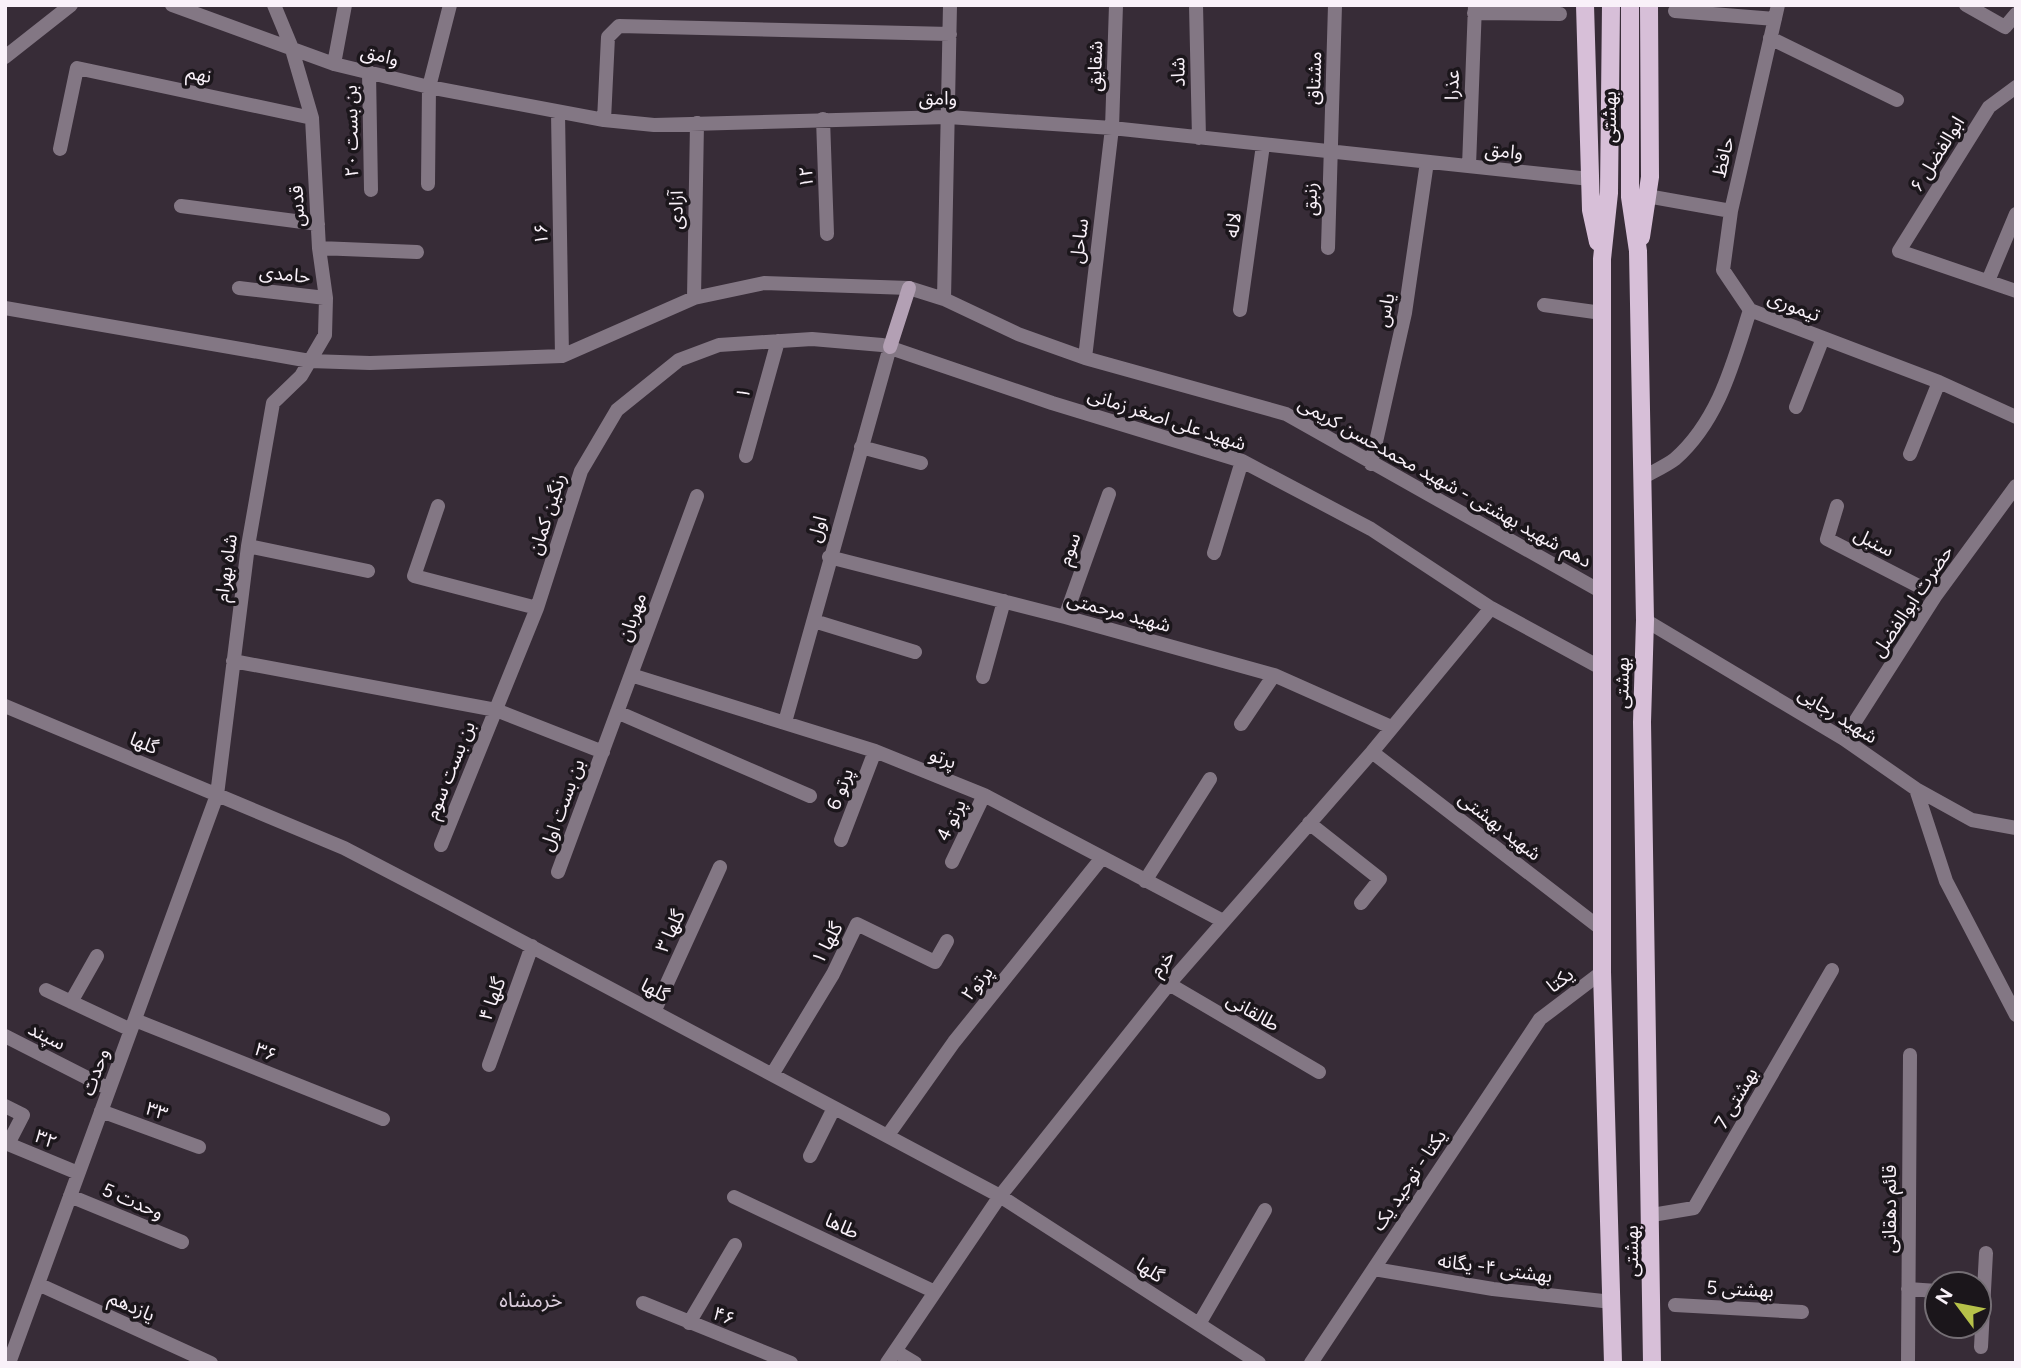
<svg xmlns="http://www.w3.org/2000/svg" width="2021" height="1368" font-family="Figtree,'Noto Sans Arabic',sans-serif">
	<style>
		.lines { fill: none; stroke-linecap: round; stroke-linejoin: round }
		.street { stroke: #837784; stroke-width: 14 }
		.secondary { stroke: #b3a0b4; stroke-width: 14 }
		.primary { stroke: #d7bfd8; stroke-width: 18 }
		.labels { text-anchor: middle; dominant-baseline: central; stroke-width: 7; stroke-linejoin: round; paint-order: stroke }
		.street-label { font-size: 19px; fill: #f9f1f9; stroke: #1b161b }
		.neighbourhood-label { font-size: 21px; fill: #d9cbda; stroke: #1b161b }
	</style>
	<rect width="100%" height="100%" fill="#372c37"/>
	<g class="lines">
		<path class="street" d="M172,5L334,64L429,87L604,120L654,125L948,117L1112,128L1590,179
			M1196,5L1199,138
			M1966,5L2005,27L2016,14
			M1675,11L1775,19
			M1474,13L1560,14
			M1770,38L1897,100
			M5,57L71,5
			M334,64L345,5
			M369,72L371,190
			M2016,87L1989,107L1899,251L2016,291
			M558,113L562,356
			M823,119L827,234
			M604,120L608,37L619,26L950,34
			M60,149L77,68L312,118
			M1469,166L1475,5
			M428,184L429,87L450,5
			M1647,196L1731,211
			M181,206L318,224
			M319,248L417,252
			M1328,248L1335,5
			M1988,281L2016,214
			M239,288L326,298
			M694,298L697,123
			M944,299L950,5
			M1544,305L1602,313
			M5,308L310,361L370,363L562,356L694,298L764,283L909,288L944,299L1018,334L1085,358L1286,414L1602,592
			M1240,310L1263,145
			M1750,310L1723,270L1731,211L1778,5
			M1750,310L1939,382L2016,417
			M1085,358L1112,128L1116,5
			M1796,407L1823,338
			M861,447L921,463
			M1910,454L1939,382
			M746,456L778,341
			M1371,464L1405,313L1427,162
			M1642,478C1652,472 1666,466 1675,459C1719,420 1733,363 1750,310
			M438,506L414,576L537,608
			M1837,506L1827,539L1936,595
			M248,546L368,571
			M1214,553L1242,461
			M829,557L1065,617L1274,675L1391,727
			M1065,617L1109,494
			M1645,620L1844,739L1916,789L1972,820L2016,828
			M814,621L915,652
			M233,661L496,710L603,752
			M631,675L875,751L984,795L1223,921
			M983,677L1004,601
			M5,706L344,848L442,899L1000,1196L1259,1363
			M617,712L810,796
			M785,722L890,347
			M1241,724L1274,675
			M1844,739L1936,595L2016,486
			M1372,752L1604,931
			M1916,789L1946,881L2016,1015
			M1309,823L1380,879L1361,903
			M841,840L875,751
			M441,845L537,608L581,471L617,410L679,360L719,345L812,339L882,345L1052,403L1242,461L1371,529L1491,608L1603,669
			M952,862L984,795
			M558,872L697,496
			M1145,881L1210,779
			M1169,984L1319,1072
			M46,990L131,1030
			M71,1002L97,956
			M654,1012L720,867
			M135,1020L383,1119
			M5,1036L109,1089
			M489,1065L532,946
			M773,1073L833,974L857,924L935,962L947,941
			M5,1106L23,1115L8,1144L78,1173
			M101,1111L199,1147
			M888,1135L954,1042L1101,859
			M810,1156L834,1108
			M70,1196L182,1242
			M734,1197L933,1291
			M1652,1215L1694,1208L1832,970
			M1374,1269L1493,1289L1612,1302
			M38,1284L211,1363
			M1908,1289L1937,1291
			M643,1303L791,1363
			M1675,1305L1802,1312
			M689,1323L735,1245
			M1199,1324L1265,1210
			M1981,1347L1986,1253
			M895,1351L915,1363
			M9,1363L217,795L248,546L273,403L301,376L325,335L326,298L319,248L312,118L291,46L274,5
			M887,1363L1000,1196L1169,984L1372,752L1491,608
			M1311,1363L1540,1019L1602,972
			M1908,1363L1910,1055"/>
		<path class="secondary" d="M890,347L909,288"/>
		<path class="primary" d="M1585,5L1591,210L1598,242
			M1611,5L1609,193L1602,259V972L1613,1363
			M1630,5V197L1638,251L1645,620L1642,722L1652,1363
			M1641,237L1650,177L1649,5"/>
	</g>
	<g class="labels">
		<g class="street-label">
			<text transform="translate(380 55) rotate(14)">وامق</text>
			<text transform="translate(1095 66) rotate(-88)">شقایق</text>
			<text transform="translate(1178 72) rotate(-91)">شاد</text>
			<text transform="translate(199 74) rotate(12)">نهم</text>
			<text transform="translate(1314 78) rotate(-88)">مشتاق</text>
			<text transform="translate(1452 85) rotate(-88)">عذرا</text>
			<text transform="translate(938 98) rotate(1)">وامق</text>
			<text transform="translate(1609 117) rotate(-90)">بهشتی</text>
			<text transform="translate(351 131) rotate(-91)">بن بست ۲۰</text>
			<text transform="translate(1504 151) rotate(6)">وامق</text>
			<text transform="translate(1937 154) rotate(-58)">ابوالفضل ۶</text>
			<text transform="translate(1723 157) rotate(-77)">حافظ</text>
			<text transform="translate(806 177) rotate(-92)">۱۲</text>
			<text transform="translate(1310 199) rotate(-88)">زنبق</text>
			<text transform="translate(297 206) rotate(-93)">قدس</text>
			<text transform="translate(676 210) rotate(-89)">آزادی</text>
			<text transform="translate(1233 225) rotate(-82)">لاله</text>
			<text transform="translate(541 234) rotate(-91)">۱۶</text>
			<text transform="translate(1079 241) rotate(-83)">ساحل</text>
			<text transform="translate(285 274) rotate(6)">حامدی</text>
			<text transform="translate(1794 306) rotate(21)">تیموری</text>
			<text transform="translate(1385 310) rotate(-79)">یاس</text>
			<text transform="translate(743 393) rotate(-74)">۱</text>
			<text transform="translate(1167 419) rotate(18)">شهید علی اصغر زمانی</text>
			<text transform="translate(1445 482) rotate(29)">دهم شهید بهشتی - شهید محمدحسن کریمی</text>
			<text transform="translate(547 514) rotate(-72)">رنگین کمان</text>
			<text transform="translate(817 529) rotate(-74)">اول</text>
			<text transform="translate(1874 542) rotate(27)">سنبل</text>
			<text transform="translate(1069 549) rotate(-70)">سوم</text>
			<text transform="translate(226 568) rotate(-82)">شاه بهرام</text>
			<text transform="translate(1912 601) rotate(-56)">حضرت ابوالفضل</text>
			<text transform="translate(1119 612) rotate(15)">شهید مرحمتی</text>
			<text transform="translate(632 617) rotate(-70)">مهربان</text>
			<text transform="translate(1622 683) rotate(-89)">بهشتی</text>
			<text transform="translate(1838 715) rotate(32)">شهید رجایی</text>
			<text transform="translate(144 743) rotate(23)">گلها</text>
			<text transform="translate(943 758) rotate(22)">پرتو</text>
			<text transform="translate(450 770) rotate(-68)">بن بست سوم</text>
			<text transform="translate(840 789) rotate(-69)">پرتو 6</text>
			<text transform="translate(562 805) rotate(-70)">بن بست اول</text>
			<text transform="translate(951 820) rotate(-64)">پرتو 4</text>
			<text transform="translate(1500 826) rotate(38)">شهید بهشتی</text>
			<text transform="translate(670 931) rotate(-65)">گلها ۳</text>
			<text transform="translate(827 943) rotate(-62)">گلها ۱</text>
			<text transform="translate(1162 963) rotate(-50)">خرم</text>
			<text transform="translate(1560 980) rotate(-37)">یکتا</text>
			<text transform="translate(977 983) rotate(-51)">پرتو۲</text>
			<text transform="translate(655 990) rotate(28)">گلها</text>
			<text transform="translate(492 999) rotate(-70)">گلها ۴</text>
			<text transform="translate(1253 1012) rotate(30)">طالقانی</text>
			<text transform="translate(47 1036) rotate(27)">سپند</text>
			<text transform="translate(266 1052) rotate(22)">۳۶</text>
			<text transform="translate(95 1072) rotate(-70)">وحدت</text>
			<text transform="translate(1736 1098) rotate(-60)">بهشتی 7</text>
			<text transform="translate(157 1111) rotate(20)">۳۳</text>
			<text transform="translate(46 1139) rotate(23)">۳۲</text>
			<text transform="translate(1409 1180) rotate(-56)">یکتا - توحید یک</text>
			<text transform="translate(133 1201) rotate(23)">5 وحدت</text>
			<text transform="translate(1889 1209) rotate(-90)">قائم دهقانی</text>
			<text transform="translate(842 1226) rotate(25)">طاها</text>
			<text transform="translate(1631 1251) rotate(-90)">بهشتی</text>
			<text transform="translate(1495 1268) rotate(8)">بهشتی ۴- یگانه</text>
			<text transform="translate(1150 1270) rotate(33)">گلها</text>
			<text transform="translate(1740 1289) rotate(3)">بهشتی 5</text>
			<text transform="translate(132 1306) rotate(24)">یازدهم</text>
			<text transform="translate(724 1316) rotate(21)">۴۶</text>
		</g>
		<g class="neighbourhood-label">
			<text x="531" y="1299">خرمشاه</text>
		</g>
	</g>
	<rect width="2021" height="1368" fill="none" stroke="#f9f1f9" stroke-width="14"/>
	<g transform="translate(1958 1305) rotate(302)"><circle r="33" fill="#1b161b" stroke="#746e74" stroke-width="2"/>
	<path d="M0-5L12 26L0 18L-12 26Z" fill="#b6c149"/>
	<text y="-10" font-size="19" font-weight="bold" text-anchor="middle" fill="#f9f1f9">N</text>
	</g>
</svg>
